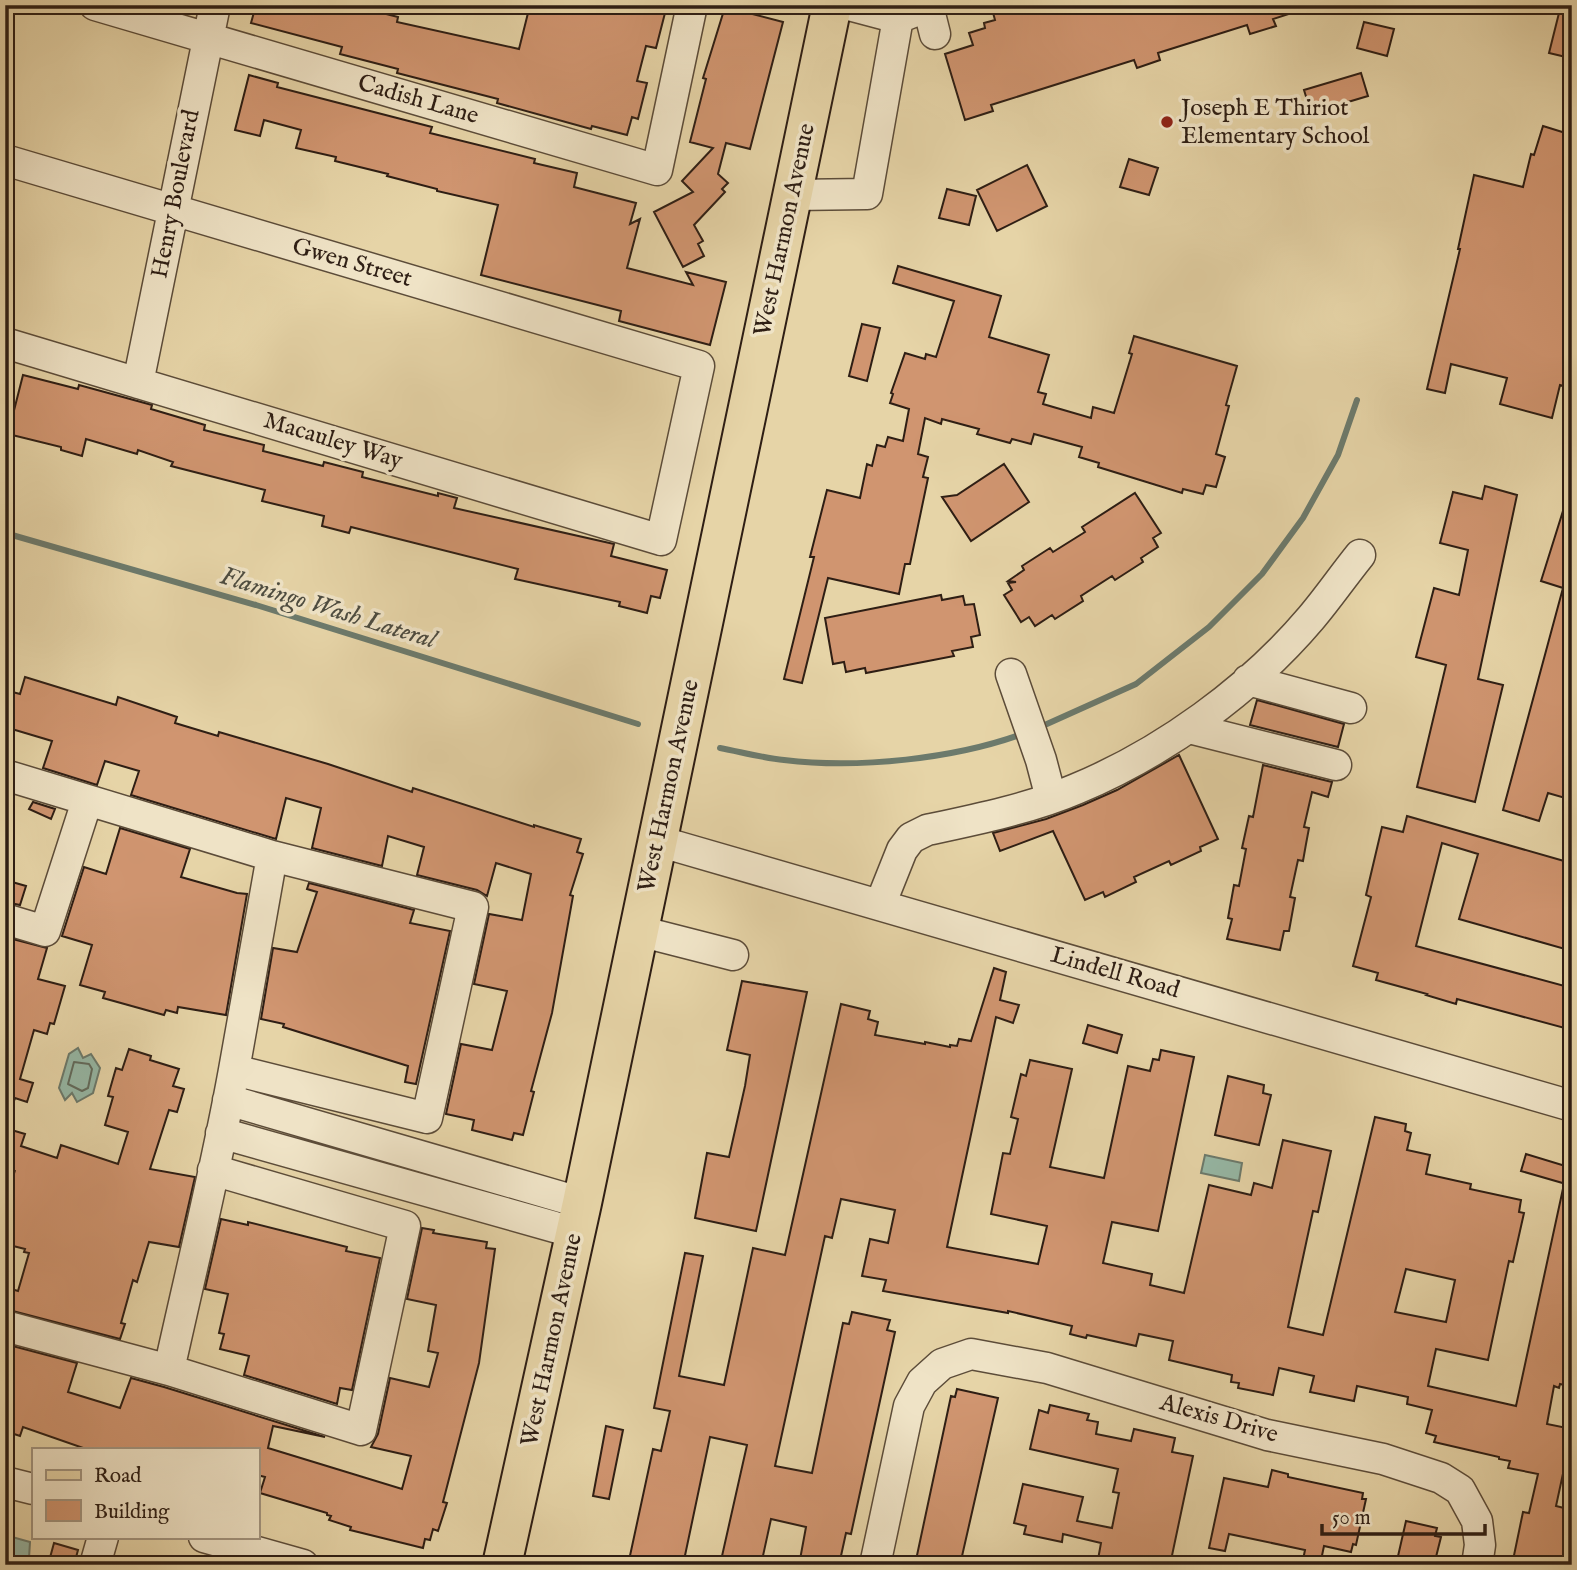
<svg xmlns="http://www.w3.org/2000/svg" width="1577" height="1570" font-family="'IM FELL English',serif">
	<style>
		.water { fill: #96b8a6; stroke: #6c7a6c; stroke-width: 2 }
		.lines { fill: none; stroke-linecap: round; stroke-linejoin: round }
		.shore { stroke: #626b5d; stroke-width: 2 }
		.stream { stroke: #6c7a6c; stroke-width: 6 }
		.building { fill: #d09570; stroke: #2e1e14; stroke-width: 2; fill-rule: evenodd }
		.minor-casing { stroke: #5c4c39; stroke-width: 33 }
		.major-casing { stroke: #2e1e14; stroke-width: 42 }
		.minor { stroke: #efe3c6; stroke-width: 30 }
		.major { stroke: #e6d4a7; stroke-width: 38 }
		.poi-dot { fill: #8f2418; stroke: #efe3c6; stroke-width: 2.5 }
		.labels { text-anchor: middle; dominant-baseline: central; stroke-width: 7; stroke-linejoin: round; paint-order: stroke }
		.street-label { font-size: 24px; fill: #2e1e14; stroke: #efe3c6 }
		.poi-label { font-size: 24px; fill: #2e1e14; stroke: #efe3c6; text-anchor: start }
		.water-label { font-size: 26px; font-style: italic; fill: #4d4c40; stroke: #efe3c6 }
	</style>
	<rect width="100%" height="100%" fill="#e6d4a7"/>
	<filter id="stains"><feTurbulence type="fractalNoise" baseFrequency=".00286" numOctaves="4"/><feColorMatrix values="0 0 0 0 .2 0 0 0 0 .09 0 0 0 0 .02 0 0 0 .5 -.17"/></filter>
	<radialGradient id="worn" r=".72"><stop offset=".6" stop-color="#630" stop-opacity="0"/><stop offset="1" stop-color="#630" stop-opacity=".3"/></radialGradient>
	<path class="water" d="M78,1048L83,1058L91,1054L100,1068L93,1093L77,1102L72,1093L65,1100L59,1088L69,1054Z
		M1205,1155L1242,1163L1239,1181L1201,1173Z
		M5,1535L30,1542L29,1558L23,1565L5,1562Z"/>
	<g class="lines">
		<path class="shore" d="M74,1062L89,1064L92,1069L88,1088L82,1091L68,1084Z"/>
		<path class="stream" d="M5,533L256,605L638,724
			M1038,728L1136,684L1209,627L1262,574L1303,518L1338,455L1357,400
			M720,748C741,752 763,758 784,760C858,769 955,759 1025,733"/>
	</g>
	<path class="building" d="M256,5H351L398,17L397,22L519,49L530,5H617L639,11L640,7L665,13L656,48L646,46L637,81L647,83L638,119L632,117L627,135L592,126L591,129L497,103L498,99L397,73L398,69L340,54L342,47L251,23Z
		M991,5H1304V9L1273,19L1276,26L1250,34L1247,25L1158,53L1160,60L1137,68L1134,60L991,105L993,111L965,120L945,54L973,45L969,33L985,28L984,23L995,20Z
		M1561,5H1572V33L1566,57L1549,53Z
		M725,7L783,22L750,149L726,143L718,174L728,183L722,189L725,192L694,225L703,241L698,244L704,256L683,267L654,212L693,192L682,181L713,148L690,142L706,79L703,78Z
		M1364,22L1394,29L1387,56L1357,48Z
		M1361,73L1368,96L1311,113L1304,90Z
		M249,75L278,83L277,87L432,127L430,133L535,159L534,163L577,173L574,187L636,203L630,224L640,219L627,268L693,285L686,272L726,282L710,345L619,321L621,311L481,275L498,205L437,191V189L387,176L388,174L335,161L336,157L296,148L301,130L264,120L260,136L235,130Z
		M1543,126L1572,135V368L1567,387L1560,385L1552,418L1500,404L1507,378L1451,364L1445,393L1427,389L1460,249H1458L1474,175L1523,187L1531,154L1534,155Z
		M1129,159L1158,168L1149,195L1120,187Z
		M1027,165L1047,206L997,231L977,190Z
		M947,189L976,196L969,225L939,218Z
		M898,266L1001,296L989,337L1049,355L1038,392L1046,394L1043,404L1091,418L1093,407L1114,413L1132,354L1129,353L1134,336L1237,366L1226,405L1229,406L1216,454L1225,457L1216,487L1206,485L1203,494L1183,489L1182,493L1098,467L1099,463L1079,457L1082,447L1034,434L1031,444L1012,439L1010,443L977,434L979,429L942,419L941,424L925,418L918,454L928,457L923,477L928,478L910,564H905L899,594L828,578L802,683L784,679L814,557H810L827,490L860,498L867,464L872,466L877,445L885,447L888,437L903,441L909,409L890,403L893,394L891,393L905,353L925,359L926,354L936,357L954,301L893,283Z
		M862,324L880,328L867,381L849,376Z
		M23,375L78,389L79,385L152,405L151,409L205,425L204,430L264,445L263,451L323,466L324,462L363,472L362,477L438,496V493L457,498L454,508L614,544L611,556L667,570L660,598L651,596L647,613L619,606L620,602L515,579L518,569L351,527L349,533L322,526L324,516L262,501L265,490L171,466L173,462L138,450L137,454L86,439L82,456L61,450V447L8,434Z
		M1004,464L1029,502L971,541L942,497L957,495Z
		M1485,486L1517,495L1478,679L1503,685L1475,802L1417,787L1446,665L1416,657L1434,588L1459,595L1468,550L1440,543L1453,492L1482,499Z
		M1135,493L1161,533L1153,538L1158,547L1141,558L1143,562L1115,580L1112,576L1081,596L1083,601L1055,619L1052,615L1035,626L1029,617L1021,622L1004,595L1012,590L1008,583L1016,582L1008,581L1024,570L1022,566L1050,548L1053,552L1085,532L1082,527Z
		M1568,495L1572,496V800L1548,793L1539,821L1503,810L1563,588L1541,581Z
		M941,595L942,600L963,596L965,605L974,604L980,635L971,637L973,647L952,651L954,656L866,673L865,668L846,672L844,662L833,664L825,618Z
		M25,677L116,705L118,697L177,717L175,723L218,736L219,732L328,764L412,792L413,788L534,827V825L581,839L577,852L583,854L570,895L573,896L552,1013L531,1091L534,1092L523,1135L514,1133L512,1140L472,1130L474,1120L446,1114L461,1044L492,1050L507,991L474,984L489,914L522,920L531,874L496,863L487,896L477,890L417,875L424,847L388,836L382,866L312,848L321,808L286,798L276,839L131,795L139,771L105,761L97,785L43,768L52,741L5,727V690L20,694Z
		M1257,700L1344,724L1338,747L1250,725Z
		M1179,755L1218,839L1200,847L1201,851L1171,865L1169,861L1134,877L1136,882L1105,897L1103,892L1085,900L1053,831L1000,851L993,833L1046,819L1083,805L1117,790Z
		M1263,765L1332,782L1328,797L1312,792L1304,827L1309,828L1306,844L1303,861L1298,860L1290,897L1295,898L1289,931H1284L1280,950L1227,939L1232,919L1228,918L1234,885L1239,886L1246,849L1242,848L1249,816L1253,817Z
		M33,802L55,809L51,819L29,809Z
		M1407,816L1571,863L1564,885L1572,887V951L1459,919L1478,854L1442,843L1416,946L1572,988V1030L1457,999L1456,1004L1426,995L1427,994L1376,980L1378,973L1353,966L1371,897L1366,895L1382,827L1403,832Z
		M120,828L190,849L181,877L237,893L247,894L226,1015L178,1007L177,1013L166,1010L164,1015L103,998L105,992L80,985L92,945L62,936L84,867L106,874Z
		M5,880L26,886L20,905L5,902Z
		M309,883L414,910L410,923L450,931L416,1084L405,1082L408,1066L283,1027L284,1024L261,1019L273,948L297,952L317,892L307,889Z
		M5,937L47,948L38,979L65,986L54,1024L50,1023L47,1034L34,1030L20,1079L33,1083L27,1102L15,1098L10,1113H5V1051L13,1024L5,1022L10,1006L5,1005Z
		M994,968L1006,972L1000,1000L1019,1005L1013,1023L996,1017L947,1247L1038,1264L1047,1226L991,1214L1003,1153L1010,1154L1018,1119L1011,1117L1021,1074L1026,1076L1030,1060L1072,1069L1050,1167L1104,1178L1128,1066L1150,1071L1153,1059L1159,1060L1161,1050L1194,1057L1158,1231L1112,1222L1103,1263L1152,1274L1150,1285L1184,1293L1209,1185L1251,1195L1254,1183L1272,1188L1283,1140L1331,1151L1318,1212L1313,1211L1288,1327L1323,1335L1375,1117L1406,1124L1405,1131L1411,1133L1407,1150L1430,1155L1426,1174L1471,1184L1470,1189L1521,1200L1519,1212L1524,1213L1513,1262L1509,1261L1488,1360L1436,1349L1428,1386L1516,1406L1564,1184H1566L1521,1171L1526,1154L1572,1168V1387L1560,1384L1559,1388L1554,1386L1547,1424L1572,1429V1471L1564,1469L1556,1506L1572,1510V1540L1566,1565H1512L1523,1512L1529,1513L1538,1474L1508,1468L1510,1461L1499,1459V1457L1434,1442L1436,1436L1426,1433L1432,1410L1407,1404L1408,1397L1357,1386L1354,1401L1310,1392L1314,1376L1279,1368L1273,1395L1238,1388L1239,1383L1231,1382L1232,1375L1169,1360L1173,1341L1139,1334L1136,1346L1087,1335L1086,1338L1070,1334L1072,1326L1008,1311V1313L883,1291L886,1280L862,1276L870,1239L888,1243L895,1210L841,1199L832,1238L825,1236L775,1466L812,1473L843,1323L849,1324L852,1312L890,1320L887,1330L895,1332L883,1387L851,1534L846,1533L839,1565H799L806,1527L771,1519L761,1565H720L747,1445L710,1437L683,1565H628L653,1449L661,1451L670,1411L654,1408L685,1253L703,1256L679,1376L724,1385L753,1248L785,1255L841,1004L870,1011L868,1019L878,1022L875,1035L925,1044V1042L950,1047V1045L957,1046L959,1039L971,1041ZM1406,1269L1455,1280L1446,1322L1395,1312Z
		M742,981L807,992L756,1231L695,1218L707,1153L729,1157L745,1086L750,1055L727,1050Z
		M1088,1025L1122,1035L1117,1053L1083,1043Z
		M129,1049L151,1056L150,1060L179,1069L173,1086L184,1089L177,1112L169,1110L150,1169L195,1177L179,1247L149,1242L137,1282L133,1280L121,1323L125,1324L120,1339L5,1309V1287L18,1291L29,1253L24,1252L25,1249L5,1244V1206L15,1170L11,1184H5V1128L25,1134L21,1146L57,1158L61,1145L118,1164L128,1132L105,1125L113,1097L108,1096L116,1068L122,1070Z
		M1228,1076L1264,1085L1263,1093L1271,1095L1259,1145L1215,1135Z
		M221,1219L248,1225V1222L347,1247L346,1251L380,1258L352,1390L340,1388L337,1404L244,1375L249,1356L220,1349L224,1334L219,1333L228,1294L205,1289Z
		M422,1228L434,1230L433,1233L487,1242L486,1248L495,1249L479,1363L443,1502L447,1503L438,1531L433,1529L430,1540L425,1539L423,1548L350,1530L351,1527L329,1520L331,1516L327,1515V1513L260,1493L265,1477L257,1475V1449H86L23,1427L20,1436L5,1431V1344L77,1363L68,1392L120,1408L131,1378L164,1387L325,1437L273,1426L268,1448L402,1489L411,1456L371,1447L378,1434L390,1378L429,1387L438,1353L428,1351L436,1305L407,1299Z
		M957,1389L998,1398L960,1565H924L925,1562L916,1560L951,1396L955,1397Z
		M1050,1405L1089,1414L1087,1420L1098,1422L1096,1434L1131,1441L1134,1429L1175,1438L1172,1452L1193,1456L1170,1565H1097L1101,1543L1063,1534L1062,1542L1024,1534L1026,1526L1014,1523L1023,1484L1083,1497L1077,1521L1112,1528L1119,1493L1113,1492L1118,1469L1030,1449L1039,1410L1048,1413Z
		M606,1426L623,1430L609,1499L593,1496Z
		M1272,1470L1288,1474V1477L1363,1493L1362,1499H1366L1356,1545L1353,1544L1351,1552L1324,1546L1320,1565H1302L1305,1550L1229,1534L1225,1551L1209,1548L1224,1478L1268,1487Z
		M1406,1521L1437,1528L1435,1536L1441,1537L1434,1565H1396Z
		M54,1543L78,1550L74,1565H48Z"/>
	<g class="lines">
		<g class="minor-casing">
			<path id="minor" d="M95,5L657,170L692,5
				M898,18L928,6L935,34
				M5,160L699,366L661,540L5,343
				M793,195L867,194L898,18L849,5
				M138,383L215,5
				M1011,674L1041,760L1051,798
				M1248,680L1351,708
				M1189,728L1336,765
				M5,775L272,856
				M658,841L1572,1106
				M880,905L902,850L911,838L927,830C974,820 1032,808 1076,789C1163,753 1250,690 1311,618C1328,598 1343,576 1360,555
				M5,919L45,931L87,801
				M639,931L733,955
				M228,1100L582,1203
				M221,1133L576,1233
				M213,1170L405,1226L361,1430L169,1370C191,1270 216,1170 234,1070L272,856L473,907L427,1118L234,1070
				M5,1326L169,1370
				M5,1482L33,1489
				M204,1537L303,1565
				M95,1565L103,1537
				M875,1565L909,1406L922,1382L942,1364L971,1354L1047,1368L1267,1435L1383,1459L1441,1478L1460,1490L1477,1521L1480,1545L1477,1565"/>
		</g>
		<g class="major-casing">
			<path id="major" d="M502,1565L582,1203L832,5"/>
		</g>
		<use href="#minor" class="minor"/>
		<use href="#major" class="major"/>
	</g>
	<circle class="poi-dot" cx="1167" cy="122" r="7"/>
	<g class="labels">
		<g class="street-label">
			<text transform="translate(418 100) rotate(16)">Cadish Lane</text>
			<text transform="translate(176 194) rotate(-79)">Henry Boulevard</text>
			<text transform="translate(785 230) rotate(-78)">West Harmon Avenue</text>
			<text transform="translate(352 263) rotate(16)">Gwen Street</text>
			<text transform="translate(333 441) rotate(17)">Macauley Way</text>
			<text transform="translate(669 786) rotate(-78)">West Harmon Avenue</text>
			<text transform="translate(1115 973) rotate(16)">Lindell Road</text>
			<text transform="translate(552 1340) rotate(-78)">West Harmon Avenue</text>
			<text transform="translate(1219 1419) rotate(16)">Alexis Drive</text>
		</g>
		<g class="poi-label">
			<text x="1181" y="108">Joseph E Thiriot<tspan x="1181" dy="28">Elementary School</tspan></text>
		</g>
		<g class="water-label">
			<text transform="translate(328 608) rotate(17)">Flamingo Wash Lateral</text>
		</g>
	</g>
	<rect width="1577" height="1570" fill="none" stroke="#e6d4a7" stroke-width="28"/>
	<rect x="7" y="7" width="1563" height="1556" fill="none" stroke="#2e1e14" stroke-width="3.5"/>
	<rect x="14" y="14" width="1549" height="1542" fill="none" stroke="#2e1e14" stroke-width="2"/>
	<rect x="32" y="1448" width="228" height="91" fill="#efe3c6" stroke="#a2947f" stroke-width="2"/>
	<rect x="46" y="1470" width="35" height="10" fill="#e6d4a7" stroke="#a2947f" stroke-width="2"/>
	<text x="94" y="1482" font-size="21" fill="#2e1e14">Road</text>
	<rect x="46" y="1500" width="35" height="21" fill="#d09570" stroke="#a2947f" stroke-width="2"/>
	<text x="94" y="1518" font-size="21" fill="#2e1e14">Building</text>
	<path d="M1322 1524v10h163v-10" fill="none" stroke="#2e1e14" stroke-width="3.5"/>
	<text x="1332" y="1524" font-size="21" fill="#2e1e14" stroke="#efe3c6" stroke-width="5" paint-order="stroke">50 m</text>
	<rect width="100%" height="100%" filter="url(#stains)"/>
	<rect width="100%" height="100%" fill="url(#worn)"/>
</svg>
